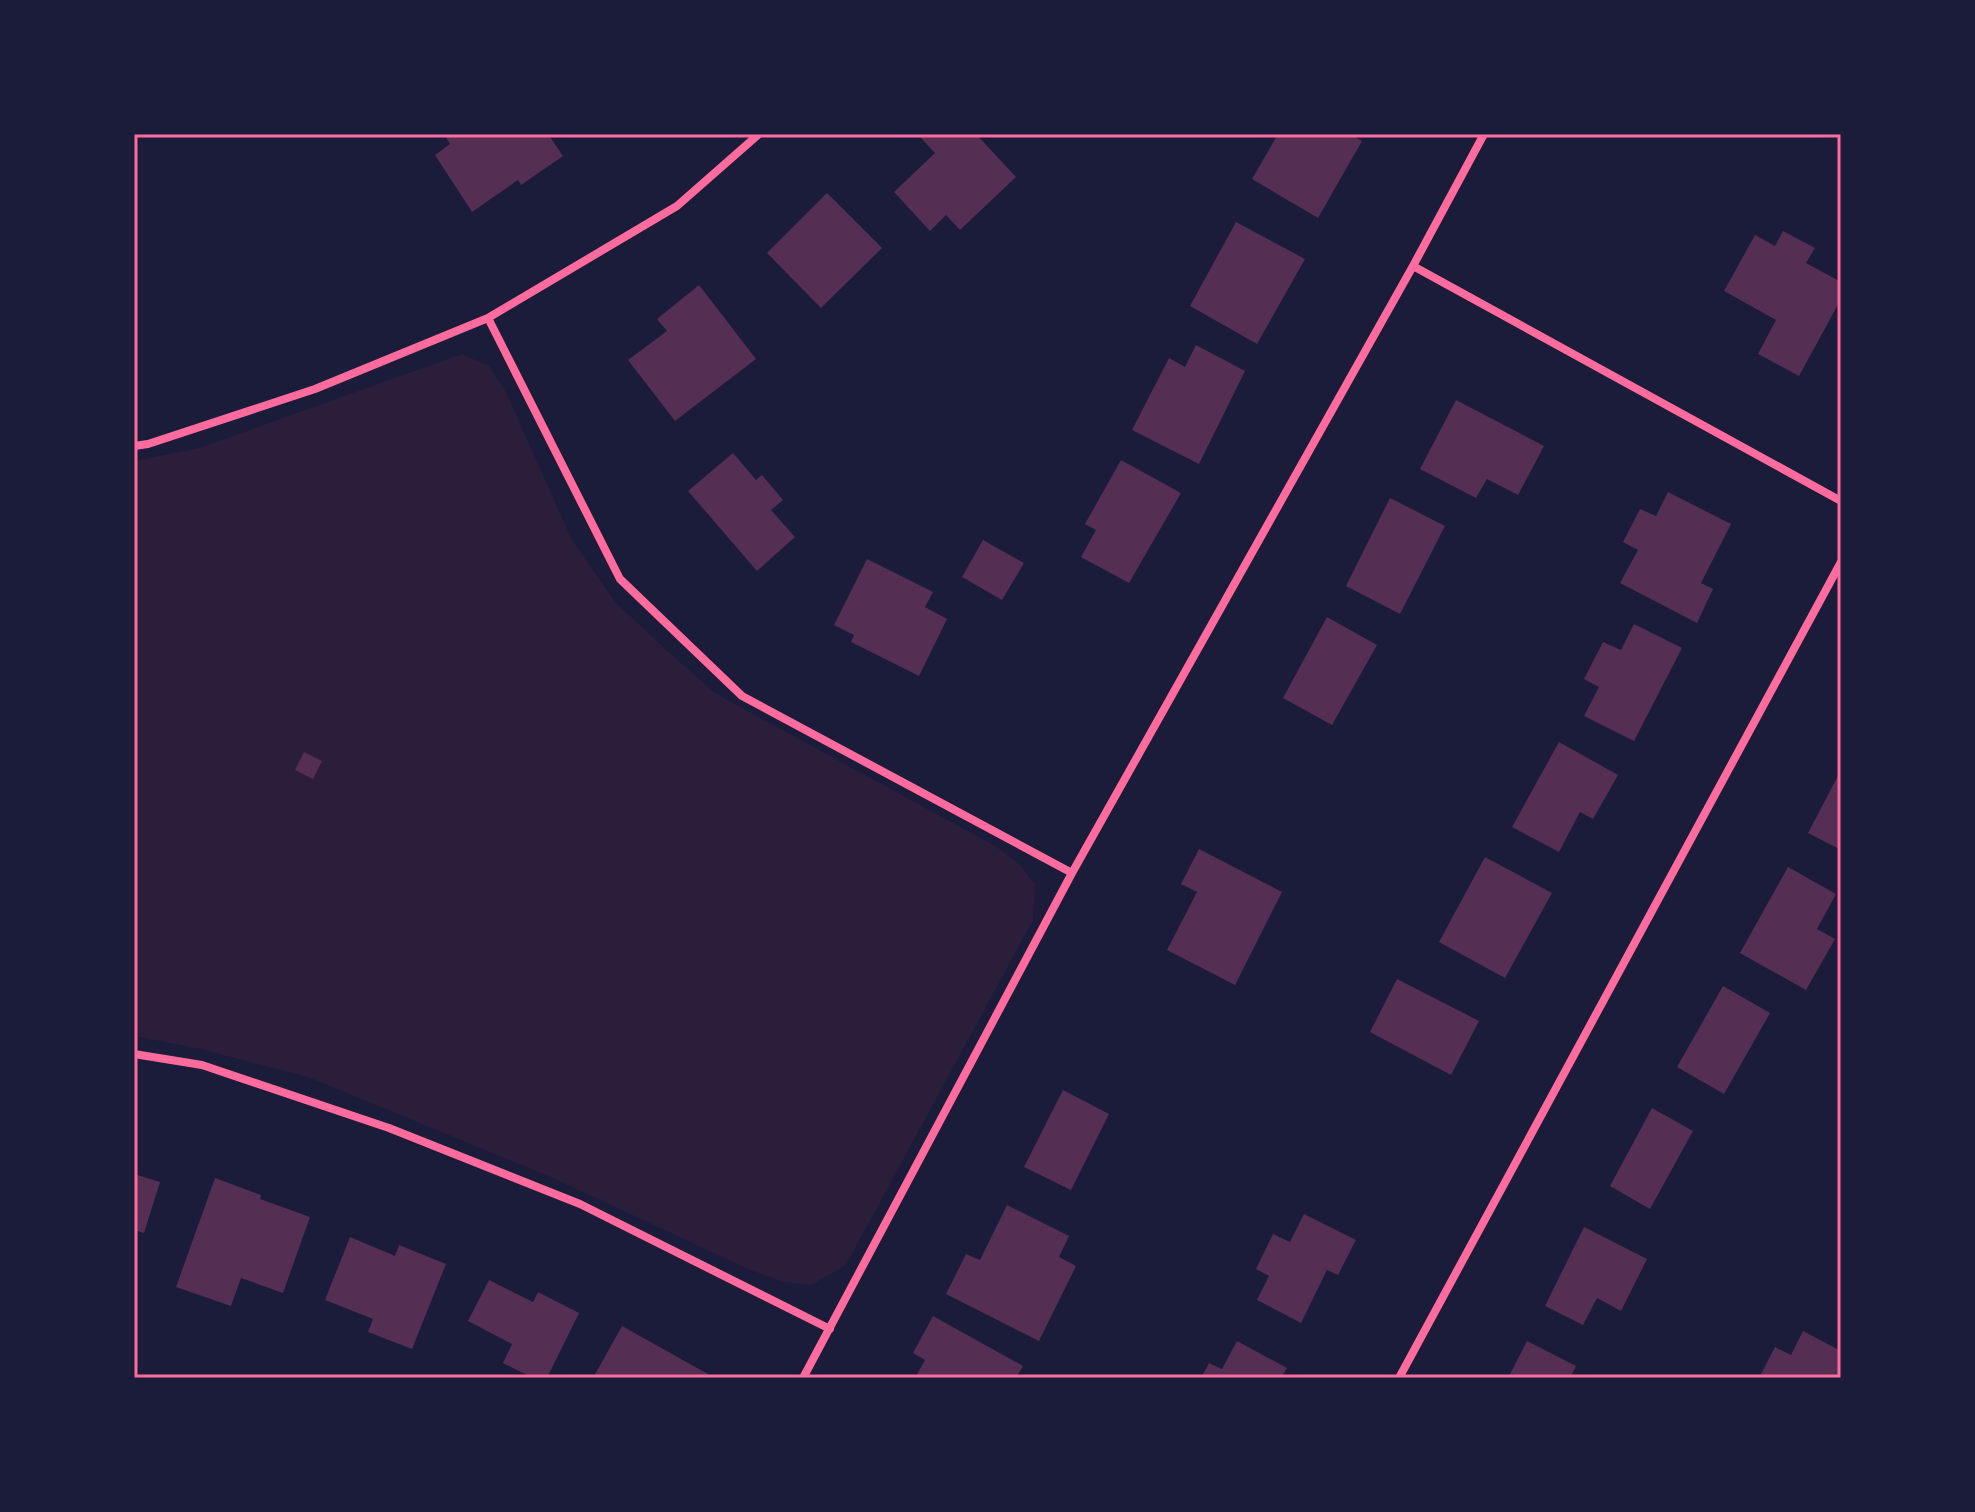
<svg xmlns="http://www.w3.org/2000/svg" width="1975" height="1512" font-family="Signika,sans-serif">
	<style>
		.green { fill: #2a1e3b }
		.building { fill: #542f53 }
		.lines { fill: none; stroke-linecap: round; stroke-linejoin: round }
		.minor { stroke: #ff6b9d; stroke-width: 8 }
		.neatline { fill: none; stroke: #ff6b9d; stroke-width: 3 }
	</style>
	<rect width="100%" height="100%" fill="#1b1b3a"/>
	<path class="green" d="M462,354L489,366L506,392L572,540L617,604L672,655L715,693L997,847L1019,864L1035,884L1033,920L846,1265L811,1285L783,1282L748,1269L553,1178L308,1077L200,1049L134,1036V461L199,448Z"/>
	<path class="building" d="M444,134H548L563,156L521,185L518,180L472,212L435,155L450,144Z
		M921,134H976L1016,177L960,230L946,215L930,231L894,192L935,153L919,136Z
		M1278,134H1350L1362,141L1318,218L1252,179Z
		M827,193L882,248L821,308L767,253Z
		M1236,222L1305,259L1257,344L1190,306Z
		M1783,231L1815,248L1806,263L1841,282V299L1799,376L1758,354L1776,320L1724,291L1755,235L1775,246Z
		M699,285L756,359L675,421L628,360L667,331L657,319Z
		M1196,345L1245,371L1199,464L1132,430L1169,358L1185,367Z
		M1456,400L1544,446L1518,495L1487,479L1476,498L1420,469Z
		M733,453L756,480L762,475L783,500L771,510L795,537L757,571L688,491Z
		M1121,460L1181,493L1129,583L1081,557L1096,530L1085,524Z
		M1668,492L1731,524L1701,583L1713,589L1697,623L1620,583L1638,550L1623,542L1640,509L1656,516Z
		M1390,498L1445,526L1400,614L1346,586Z
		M983,540L1024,563L1002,600L962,577Z
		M867,559L933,592L925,607L947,619L919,676L851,642L854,635L834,625Z
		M1327,617L1377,645L1332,725L1283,698Z
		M1634,624L1682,648L1634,741L1584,716L1599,687L1584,679L1603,642L1621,650Z
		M1559,742L1618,775L1593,819L1580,812L1559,852L1512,827Z
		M304,752L322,761L313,779L295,770Z
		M1841,770V850L1808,833Z
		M1199,849L1282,892L1235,985L1167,950L1197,892L1181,884Z
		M1485,857L1552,893L1505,978L1439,942Z
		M1788,867L1836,894L1817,929L1835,939L1806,990L1740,953Z
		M1397,979L1479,1021L1451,1075L1370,1032Z
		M1723,986L1770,1013L1724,1094L1677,1067Z
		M1063,1090L1109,1114L1071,1190L1024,1167Z
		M1652,1108L1693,1131L1650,1209L1610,1186Z
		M134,1174L160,1182L144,1233L134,1230Z
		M215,1178L261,1195L260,1199L310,1217L283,1293L241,1278L231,1306L176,1287Z
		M1007,1205L1069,1236L1059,1257L1076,1266L1039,1341L946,1294L966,1254L980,1260Z
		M1304,1214L1356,1240L1338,1275L1327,1270L1301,1323L1257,1300L1269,1276L1256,1269L1273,1234L1290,1242Z
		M1584,1227L1647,1259L1621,1311L1597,1298L1583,1325L1545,1306Z
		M350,1237L395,1256L399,1245L446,1264L412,1349L368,1332L373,1319L325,1300Z
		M489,1280L533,1302L538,1292L579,1313L547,1378H533L503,1363L512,1344L468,1321Z
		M933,1316L1023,1366L1016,1378H915L925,1360L913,1353Z
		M622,1326L715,1378H593Z
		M1803,1331L1841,1351V1378H1759L1775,1347L1791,1355Z
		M1237,1341L1287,1368L1281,1378H1201L1209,1363L1222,1369Z
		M1527,1341L1576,1366L1570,1378H1508Z"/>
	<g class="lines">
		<path class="minor" d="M1413,266L1841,501
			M488,318L620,579L742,696L1072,873
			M134,446L148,444L315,389L488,318L677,206L759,134
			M134,1054L202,1065L389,1128L580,1204L830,1329
			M803,1378L1072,873L1413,266L1484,134
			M1399,1378L1841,562"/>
	</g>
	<rect width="1975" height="1512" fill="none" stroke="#1b1b3a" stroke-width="272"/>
	<rect x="136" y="136" width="1703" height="1240" class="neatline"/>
</svg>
